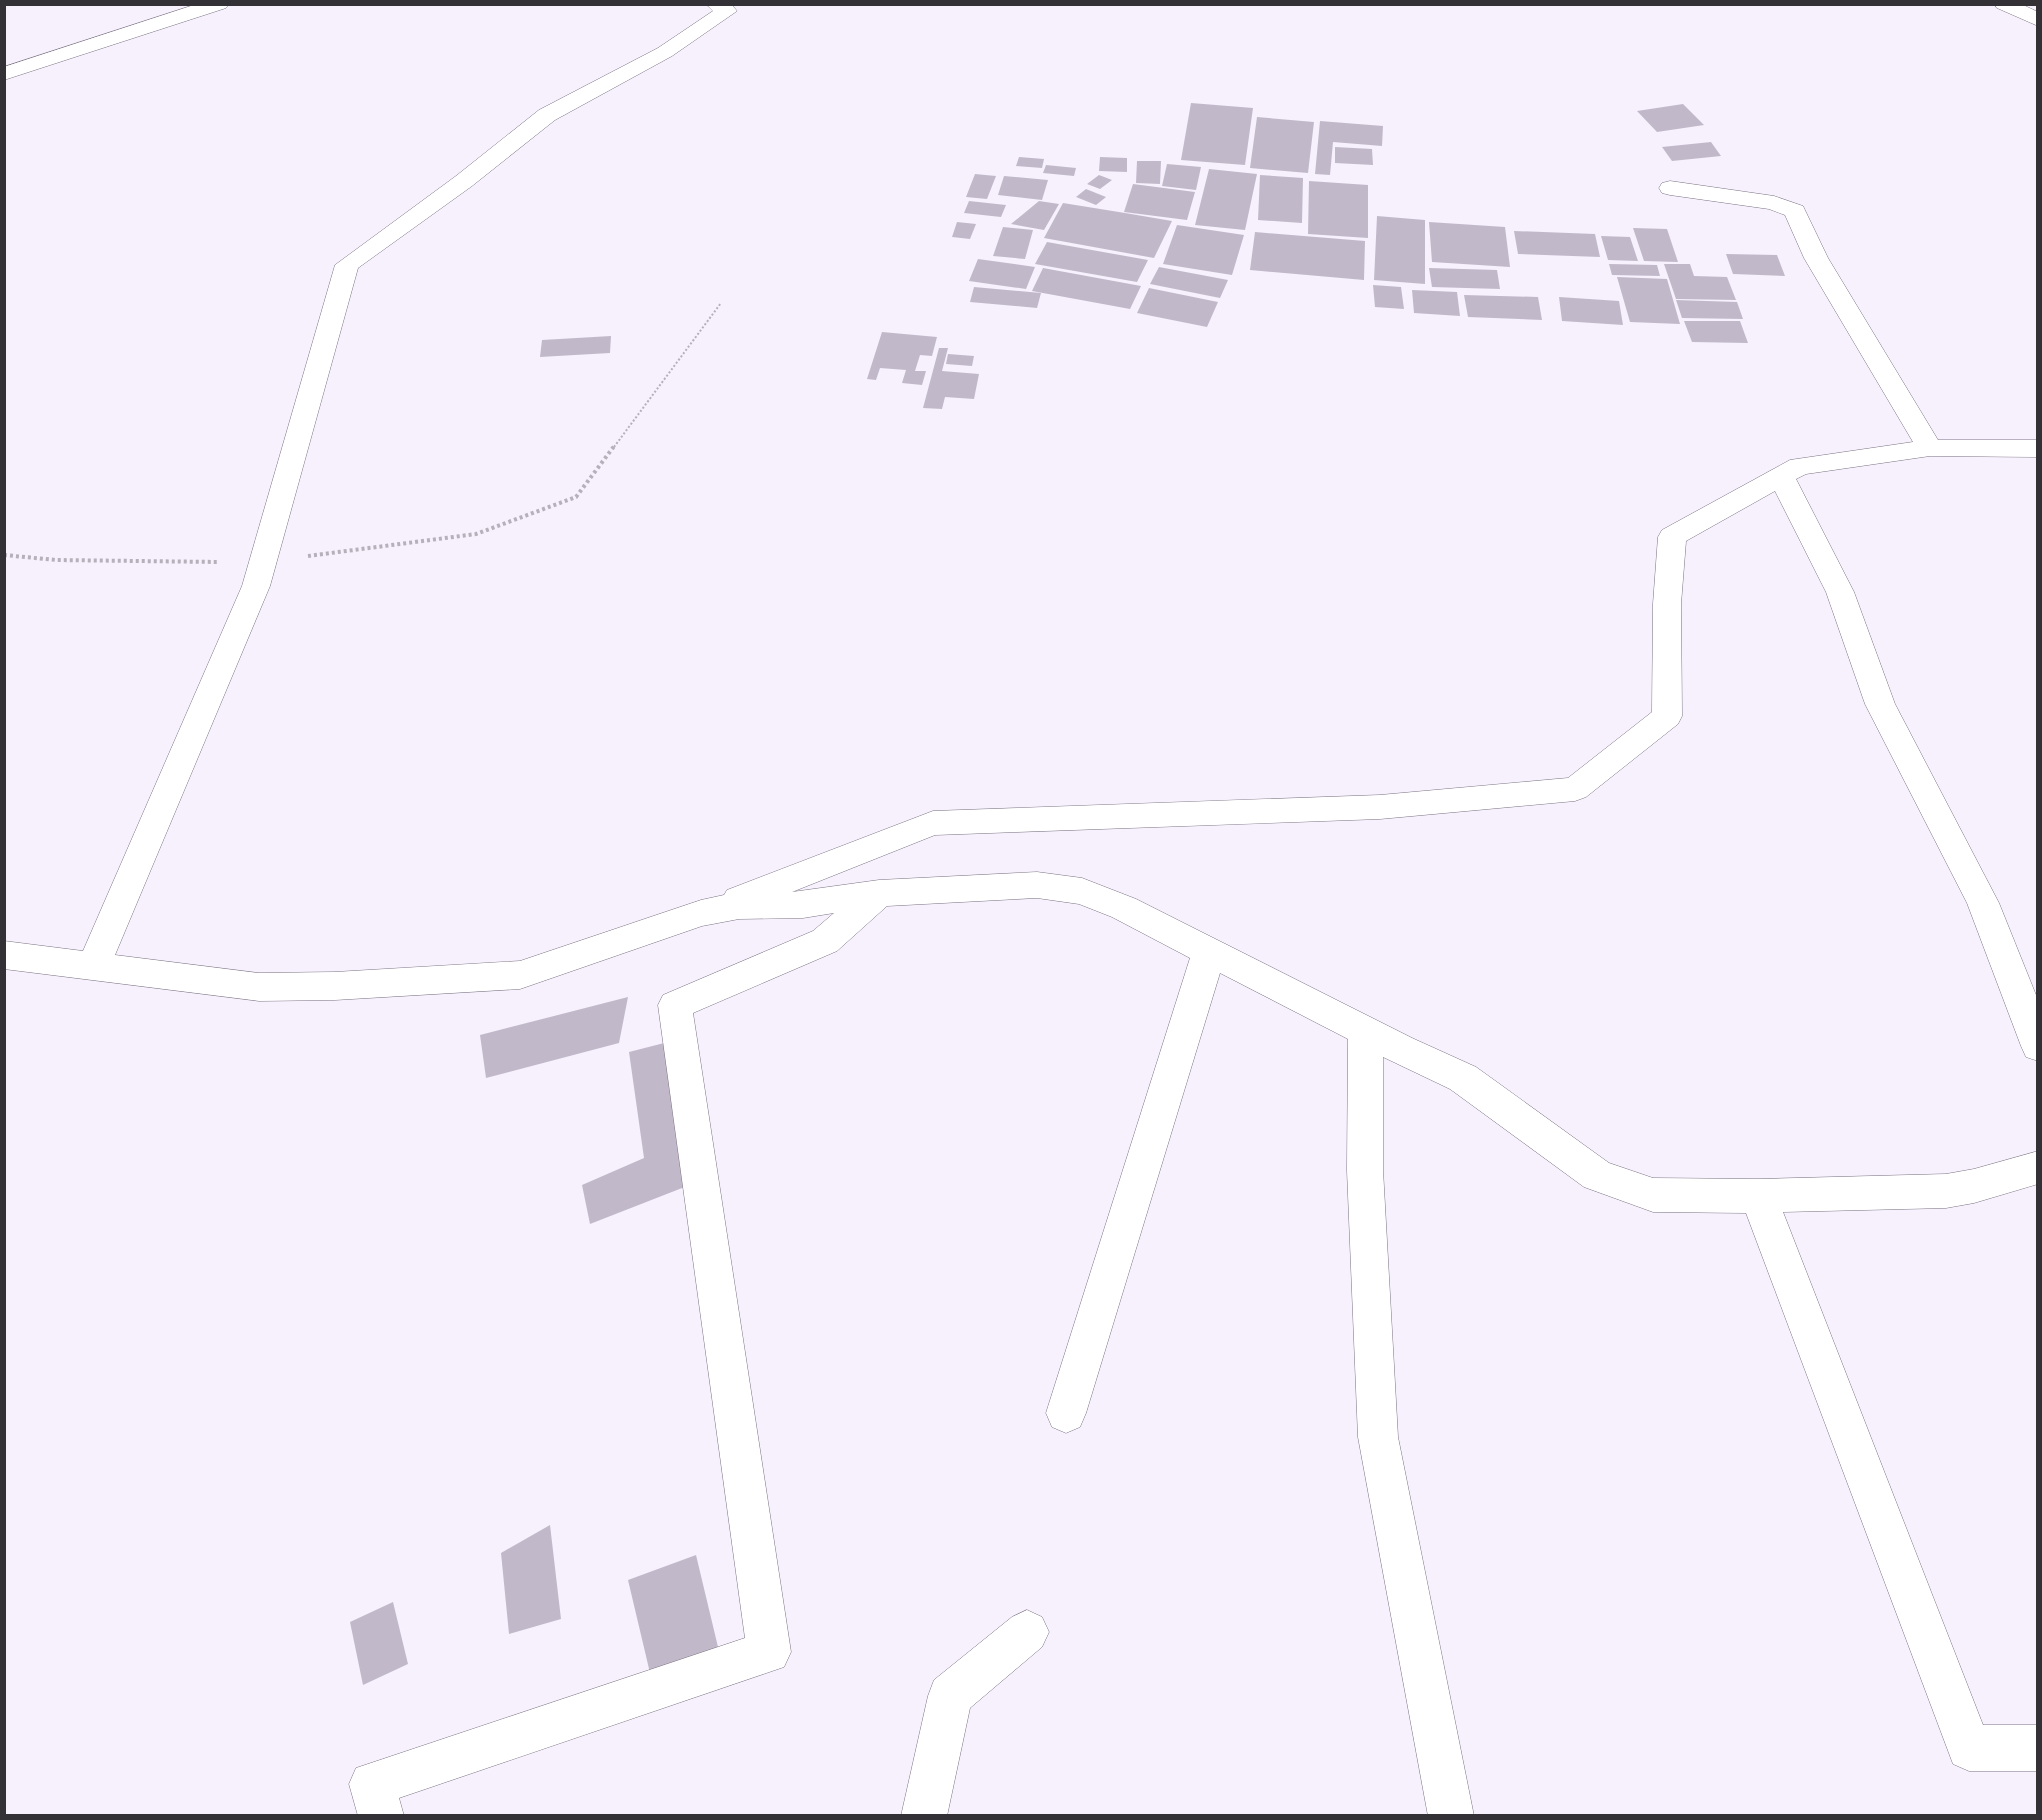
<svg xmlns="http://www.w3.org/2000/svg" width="2042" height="1820" font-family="'Fira Sans',sans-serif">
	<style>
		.building { fill: #c1b9c9 }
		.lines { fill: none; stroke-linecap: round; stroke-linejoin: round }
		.minor-casing { stroke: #7b7382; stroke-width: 1 }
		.tertiary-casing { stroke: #7b7382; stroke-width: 1 }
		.path-far1 { stroke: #b5b0ba; stroke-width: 2; stroke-dasharray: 2 2; stroke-linecap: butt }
		.path { stroke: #b5b0ba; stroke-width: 4; stroke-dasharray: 3 3; stroke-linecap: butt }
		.minor { fill: #fff; fill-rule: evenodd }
		.tertiary { fill: #fff; fill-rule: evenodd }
	</style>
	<rect width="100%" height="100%" fill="#f7f0fd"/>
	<path class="building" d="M1191,103L1253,108L1245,165L1181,160Z
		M1683,104L1704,125L1657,132L1637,111Z
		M1257,117L1314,122L1308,173L1250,168Z
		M1320,121L1383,126L1382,146L1333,142L1330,175L1315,174Z
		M1711,142L1721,156L1672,161L1662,147Z
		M1335,147L1372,149L1373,165L1335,163Z
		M1019,157L1044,159L1042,168L1016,166Z
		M1100,157L1127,158V172L1099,171Z
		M1137,161H1161L1160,184L1136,183Z
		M1167,164L1201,167L1196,190L1162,186Z
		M1046,165L1076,168L1074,176L1043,173Z
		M1209,169L1257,174L1245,230L1195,225Z
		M975,174L996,176L987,199L966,197Z
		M1099,175L1112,180L1100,189L1087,184Z
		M1260,175L1303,178L1302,223L1258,220Z
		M1004,176L1048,180L1042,200L998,195Z
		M1309,181L1368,185V238L1308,234Z
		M1133,184L1195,192L1187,220L1124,212Z
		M1086,189L1106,197L1096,205L1076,197Z
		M969,201L1006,205L1001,217L964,213Z
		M1039,201L1059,204L1044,230L1011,224Z
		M1063,203L1125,213L1172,221L1154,258L1044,238Z
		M1377,216L1425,220V284L1374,280Z
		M957,222L976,224L970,239L952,237Z
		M1429,222L1505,227L1510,267L1432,262Z
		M1177,225L1244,235L1232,275L1163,264Z
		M1003,227L1033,230L1025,259L993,256Z
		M1633,228L1667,229L1678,262L1644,261Z
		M1514,231L1595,234L1600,257L1518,254Z
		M1255,232L1365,241L1364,280L1250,270Z
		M1601,236L1630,237L1638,261L1608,260Z
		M1047,242L1148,260L1137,282L1035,264Z
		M1726,254L1777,255L1785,276L1733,274Z
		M978,259L1035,267L1026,289L969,281Z
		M1609,264L1657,265L1660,276L1612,275Z
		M1664,264H1690L1694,276L1727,277L1736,300L1676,299Z
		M1159,267L1228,280L1220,298L1150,284Z
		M1043,268L1141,286L1130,309L1032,291Z
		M1429,268L1497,270L1500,289L1432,287Z
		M1617,277L1667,279L1680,324L1630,322Z
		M1373,285L1401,287L1404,309L1375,307Z
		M974,287L1041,293L1037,308L970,302Z
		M1149,288L1218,302L1207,327L1137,313Z
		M1412,290L1457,292L1460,316L1414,313Z
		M1464,295L1538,297L1542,320L1468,317Z
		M1559,297L1619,301L1623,325L1562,321Z
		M1676,300L1737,302L1743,319L1682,318Z
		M1684,321H1740L1748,343L1692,342Z
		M882,332L937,337L932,356L920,355L915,371H926L922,385L902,383L906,370L880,368L876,380L867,379Z
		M611,336L610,353L540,357L542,340Z
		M939,348H948L942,371L979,374L974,399L945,397L942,409L923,408Z
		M948,354L974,356L972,366L946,364Z
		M628,997L619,1043L486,1078L480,1035Z
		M672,1041L700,1181L590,1224L582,1185L644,1158L629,1052Z
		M550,1525L561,1619L509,1634L501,1553Z
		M696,1555L718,1647L650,1673L628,1580Z
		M393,1602L408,1664L363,1685L350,1622Z"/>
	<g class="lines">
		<g class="minor-casing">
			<path id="minor" d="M706,4H731L737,11L672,56L555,120L472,186L358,268L270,586L115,955L259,973L335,972L520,961L701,900L724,895L727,890L933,811L1380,795L1568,778L1652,712L1653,604L1658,537L1662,530L1790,460L1913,442L1804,258L1785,215L1769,209L1670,195L1662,193L1659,188L1662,183L1670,181L1774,196L1803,206L1828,258L1938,440H2038V457L1930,456L1806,474L1796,479L1854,592L1895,704L1999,903L2038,1000V1061L2026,1057L2021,1046L1967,903L1865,704L1826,592L1775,491L1686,541L1681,604L1682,716L1678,724L1586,797L1575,801L1380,819L935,835L792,892L879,880L1037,872L1082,878L1136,899L1412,1038L1476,1067L1609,1163L1653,1178L1758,1179L1946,1174L1974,1169L2038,1151V1184L1974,1203L1946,1208L1783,1212L1983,1725H2038V1771H1969L1953,1764L1746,1213L1653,1212L1584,1187L1450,1089L1383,1057V1170L1398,1437L1474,1816H1428L1358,1437L1347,1170L1348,1039L1220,973L1086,1413L1080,1427L1066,1433L1052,1427L1046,1413L1190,958L1112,917L1079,904L1037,898L887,906L837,951L693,1013L791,1652L784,1667L399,1798L404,1816H358L349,1784L356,1768L745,1638L658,1005L663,995L813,931L834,913L803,918L739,919L702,926L520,989L335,1000L259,1001L4,969V941L83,951L242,586L335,265L456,176L539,110L658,48L713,11Z
				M1994,4H2021L2038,12V26L1997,8Z
				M1027,1610L1042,1617L1049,1632L1042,1647L970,1708L947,1816H901L928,1696L934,1680L1012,1617Z"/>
		</g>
		<g class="tertiary-casing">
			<path id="tertiary" d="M197,4H229L226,8L4,80V67Z"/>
		</g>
		<path class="path-far1" d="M614,447L721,303"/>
		<path class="path" d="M4,555L56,560L219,562
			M308,556L476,534L576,497L615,445"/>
		<use href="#minor" class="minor"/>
		<use href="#tertiary" class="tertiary"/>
	</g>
	<rect width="2042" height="1820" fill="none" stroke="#333036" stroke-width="12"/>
</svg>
